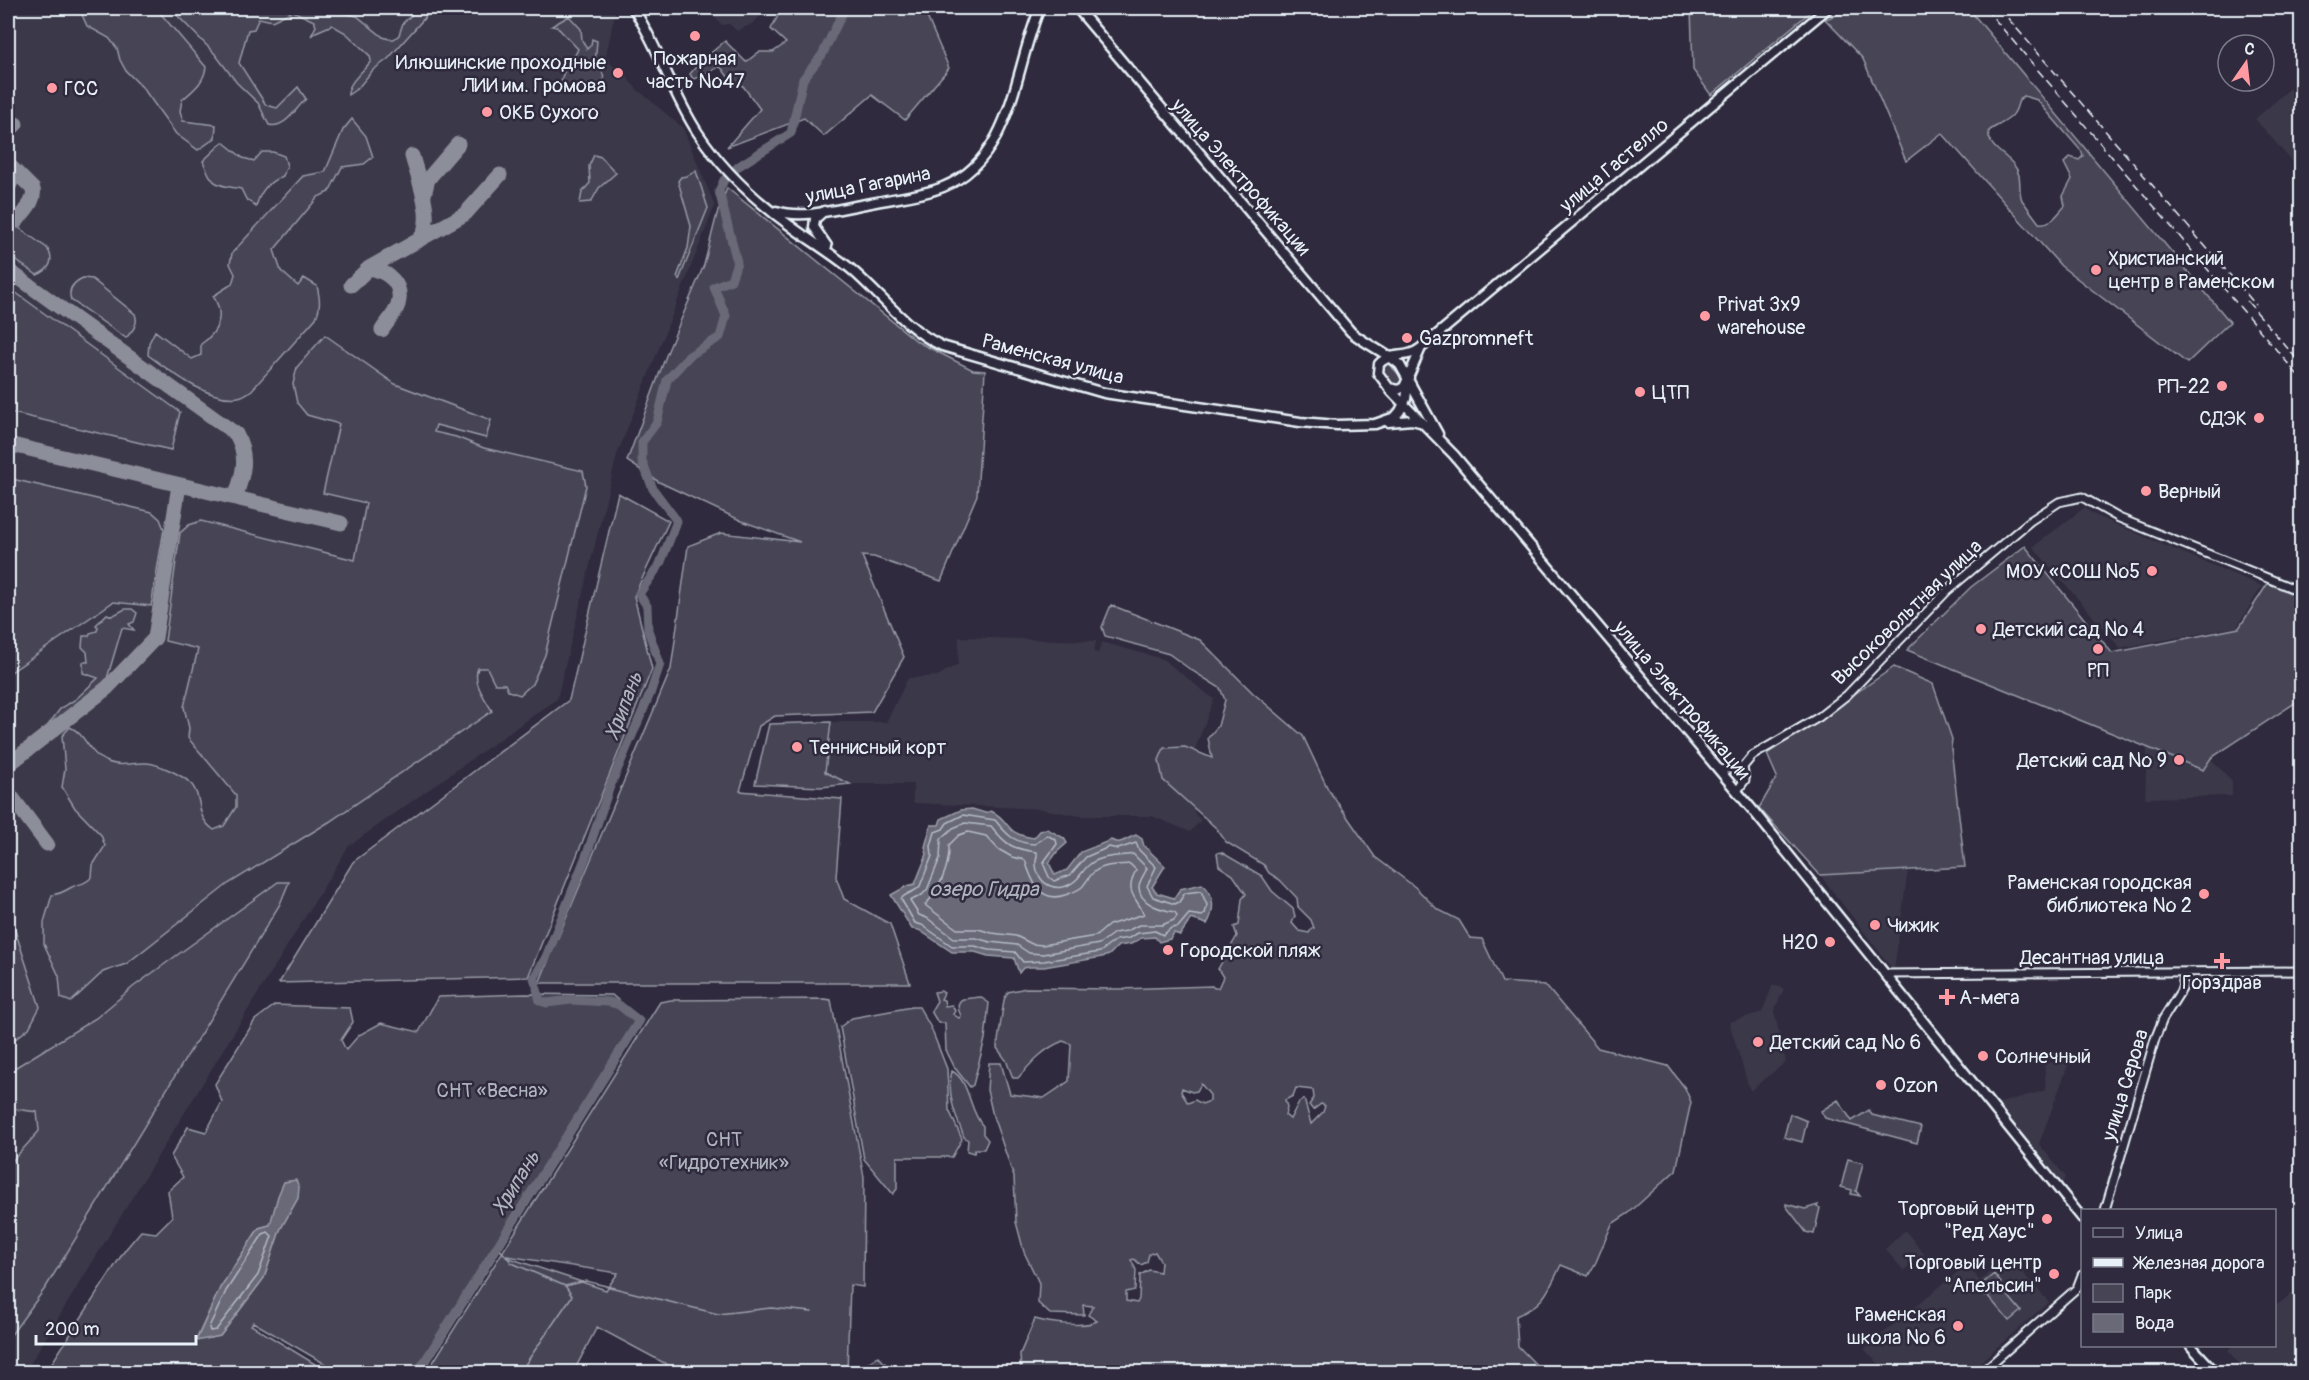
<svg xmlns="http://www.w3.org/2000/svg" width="2309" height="1380" font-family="Pangolin,sans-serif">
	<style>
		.built { fill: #3b3749 }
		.green { fill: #464455; stroke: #979aa6; stroke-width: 1.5; fill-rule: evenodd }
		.water { fill: #696978; stroke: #9c9fab; stroke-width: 1.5 }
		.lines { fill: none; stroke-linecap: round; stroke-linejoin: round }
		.shore { stroke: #b5bbc5; stroke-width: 1.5 }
		.stream { stroke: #9c9fab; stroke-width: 1.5 }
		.river { stroke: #696978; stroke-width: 9 }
		.taxiway { stroke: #8c8e9a; stroke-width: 15 }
		.minor-casing { stroke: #e8f1f8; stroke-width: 11 }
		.major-casing { stroke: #e8f1f8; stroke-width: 13 }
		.minor { stroke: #2f2a3d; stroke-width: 7 }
		.major { stroke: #2f2a3d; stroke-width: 8 }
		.rail { stroke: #e8f1f8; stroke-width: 1.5; stroke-dasharray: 9 4.5; stroke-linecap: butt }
		.poi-dot { fill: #ff9aa2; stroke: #2f2a3d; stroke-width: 2 }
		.labels { text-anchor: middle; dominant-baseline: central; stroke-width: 5; stroke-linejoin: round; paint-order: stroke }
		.poi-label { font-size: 20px; fill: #e8f1f8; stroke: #2f2a3d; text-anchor: start }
		.street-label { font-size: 20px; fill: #e8f1f8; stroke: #2f2a3d }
		.park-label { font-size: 20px; fill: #afb4bf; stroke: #2f2a3d }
		.water-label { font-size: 21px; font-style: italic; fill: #afb4be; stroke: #2f2a3d }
	</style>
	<rect width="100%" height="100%" fill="#2f2a3d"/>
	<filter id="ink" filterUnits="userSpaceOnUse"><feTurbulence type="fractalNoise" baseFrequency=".0167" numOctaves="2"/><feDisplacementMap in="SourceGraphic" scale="12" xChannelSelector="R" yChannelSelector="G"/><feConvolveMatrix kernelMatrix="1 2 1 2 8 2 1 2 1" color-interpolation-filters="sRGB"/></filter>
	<g filter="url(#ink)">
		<path class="built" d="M8,8H616L606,56L610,60L609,62L620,72L623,69L628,74L627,76L629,80L637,89L683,128L715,206L617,455L557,699L349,846L25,1372H8Z
			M706,8H769L752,24L737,31L729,24L722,25Z
			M2297,82L2302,87L2301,172L2255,119Z
			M2085,507L2091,513L2117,525L2262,586L2237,627L2120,648L2033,547Z
			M959,637L1096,641L1094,652L1098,653L1102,642L1163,659L1214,699L1190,763L1195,814L1201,820L1190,832L1152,816H1080L1041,809L913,803V784H850L825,772L831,722H886L908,678L937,676L958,664Z
			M2193,740L2232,781V796L2145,798L2147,744Z
			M1908,870L1894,971L1820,875Z
			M1773,984L1784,989L1774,1011L1786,1062L1750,1091L1729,1022L1762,1012Z
			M2044,1062L2069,1063L2039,1144L2066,1177L2061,1186L1996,1104L2046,1090Z
			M1905,1230L1925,1255L1904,1271L1885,1249Z
			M2008,1256L2049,1302L1969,1372H1887L1864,1349L1967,1264L1980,1281Z
			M2301,1285V1372H2246L2228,1351L2231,1346H2274L2275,1303H2280Z"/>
		<path class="green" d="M79,8H156L206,67C204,83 193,90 182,100L180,111L183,121L216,125L215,138L198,150L176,134L143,88L126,71L120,60L117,48L109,38L87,26Z
			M170,8H318L357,16L383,37L389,39H394L399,35L403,23L419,8L430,9L428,14L388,59L373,70L358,88L348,95C347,83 364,71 371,61L370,56L346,33L332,25L316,32L311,36L316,26L314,21L293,11L272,21L259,18L254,29L248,30L239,63L266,105L277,108L298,87L306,99C295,109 285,129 269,125L258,103L237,83L215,54Z
			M782,8H928L925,12L949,68L905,120L872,95L824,136L804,118L727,147L760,109L743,86L732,82L720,66L703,76L693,79L690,74L699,63L725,41L746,62L759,52H773L786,43L771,29Z
			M1691,8H1815L1711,95L1693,70Z
			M1857,8H1968L2230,322L2187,363L2061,266L1942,133L1906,161L1863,59L1825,19ZM2024,96L2037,100L2082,152L2083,156L2079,160L2070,157L2064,163L2072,179L2063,196L2065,206C2057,214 2052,225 2039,223L2022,200C2017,189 2024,176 2013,164C2004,153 1987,147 1989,131C1997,124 2009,122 2014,113C2019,106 2016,100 2024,96Z
			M569,16L581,29L582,40L587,49L591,45L592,39L597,41L595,63C602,70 606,76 602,85C589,83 581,85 570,93L565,92C554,75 572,64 578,49L557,27L552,26Z
			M352,119L366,136L373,157L364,164L342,167L329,192L318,197L274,250L281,271L298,286L304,278L317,286C320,299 321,307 316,318L251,391C247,393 242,397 238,397C209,402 170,371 148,355L149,343L155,331L192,359L201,355V344C219,332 225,314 213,296L232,284L235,274L230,264L232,253L303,176L325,172L343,130Z
			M223,142L243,158L254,161L262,152H273L284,156L287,166L283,176C268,182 260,191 256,207L246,199L241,189C215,184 213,187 203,161Z
			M594,155L601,157L616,173L599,188L591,202L580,203L582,192L590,183L589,166Z
			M696,171L708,208L679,280L677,277L688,248L691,226L678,181L681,177L687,176Z
			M727,188L918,342L973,370L985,371L977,495L941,581L874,557L862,556L904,657L872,712L775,716L759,726L740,791L842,799L836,877L844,899L890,924L910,983H539L671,669L688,546L721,533L800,542L742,521L659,482L627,461L667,353L704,265L717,214Z
			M8,220L47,248C55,260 50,270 37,275L8,255Z
			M83,278L92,279L135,314C139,324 133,330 126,338L71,300C67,288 74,282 83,278Z
			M8,287L180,412L171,450L8,412Z
			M325,335L395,384L491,420L486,438L436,425L434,432L456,437L484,448L583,471L586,486L545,655L532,684L520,695L508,691L505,684H495L487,668H478C472,683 485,698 492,711L329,822L228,884L126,964L103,972L71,1002L61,998L59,976L44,944V922L52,895C61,894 63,892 70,888C80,882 82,887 92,877L93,865L105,846L101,835L75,808L62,787L65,769L62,736L70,727C87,735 87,751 102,759C118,769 131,762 147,763C159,764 185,776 192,785C204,800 194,816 214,830L224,826L236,807V795L188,738L189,728L184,707L198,649L165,641L180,533L189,525L201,521L355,560L366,503L323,493L339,424L307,415L297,403L293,384L297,367Z
			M1387,363L1400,375L1401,381L1397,386L1394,387L1380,373V366Z
			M8,478L152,512L160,519L164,529L151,606L113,602L8,674Z
			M618,493L669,521L634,596L652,669L528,977L279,983L353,862L569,700Z
			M2025,546L2112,653L2239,628L2268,583L2301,598V699L2211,758L2203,770L1907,650L1971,587Z
			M1111,605L1200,640L1253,693L1303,736L1328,789L1375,857L1415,887L1437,909L1459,920L1470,938L1482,939L1502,982L1545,985L1598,1048L1668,1066L1685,1088L1691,1102L1676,1170L1629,1213L1612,1224L1596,1262L1588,1276L1561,1265C1548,1291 1545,1304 1516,1316L1518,1346L1543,1372H1021L1020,1354L1035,1319C1049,1323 1084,1328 1097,1321L1088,1315L1093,1306L1083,1305L1084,1315L1050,1314L1038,1303L1039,1283L1024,1252L1016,1222L1014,1177L993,1116L987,1090L989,1063H1001L1010,1094L1044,1098L1069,1081L1071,1044L1063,1041C1043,1049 1032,1062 1018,1078H1013L1006,1060L997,1048L1004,1000L1008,992L1026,988L1119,989L1212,986L1214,988H1218L1223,977L1218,969L1237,936L1234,927L1239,925L1242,899L1246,894L1233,875L1219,866L1217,853L1221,852L1262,876L1272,891L1293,909L1295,916L1292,923L1299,931L1309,933L1312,928H1314L1311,920L1298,907L1297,898L1280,880L1269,873L1264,865L1226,842L1216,828L1163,780L1159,760L1164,748L1185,747L1212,758L1208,738L1218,726L1225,700L1220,688L1191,670L1169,654L1105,636L1102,627ZM1201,1084L1210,1095V1101L1202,1104L1195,1100L1188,1103L1181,1092L1182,1088L1192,1092L1197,1091ZM1296,1088L1313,1090L1314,1098L1309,1105L1313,1110L1321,1104L1325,1106L1323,1112L1311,1124L1304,1099L1299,1102L1290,1119L1285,1115L1287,1107L1285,1100L1293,1096ZM1155,1252L1161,1262L1160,1272L1149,1270L1140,1275L1139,1299L1137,1303L1126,1301V1292L1135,1290L1136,1270L1131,1260L1134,1259L1141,1265L1147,1262L1149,1254Z
			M125,609H132L137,613L134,622L129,624L134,630L122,628L106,682L46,728L60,709L76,699L98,678L83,673V662H88L87,652L82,647L83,636H89L90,633L97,631L98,627L96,625L107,614L112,616Z
			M1894,667L1933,684L1952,739L1951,748L1965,867L1820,875L1759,808L1777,777L1767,754Z
			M831,722L825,772L850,784L821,787L755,784L769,724Z
			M278,882H289L280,904L46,1287L8,1339V1164L15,1158L39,1131L37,1112L8,1108V1072L96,1018L133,987Z
			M12,921L40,1007L29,1028L8,1045V922Z
			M941,991L944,993L941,999L944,1000L945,1006L952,1005L955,1011L953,1014L959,1018L961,1016C958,1010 956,1002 963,999L980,997L989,1003L985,1039L973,1085L970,1087L955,1068L946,1050L945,1023H938L931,1011L937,1001L934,992Z
			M525,994L612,995L643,1022L423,1372H339L253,1322L251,1325L328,1372H50L48,1369L125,1250L141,1231L156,1233L172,1217L168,1191L183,1177L171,1156L188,1127L206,1132L222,1102L215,1084L255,1020L275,1005L350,1008L353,1022L341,1040L346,1050L359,1035L381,1023L419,1032L438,997ZM298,1198L280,1230L264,1278L220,1336L196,1340L220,1288L259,1228L270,1225Z
			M824,999L831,1000L864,1177L863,1287L850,1285L847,1372H681L597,1327L575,1369L580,1372H427L660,1002L671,1000ZM506,1257L507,1256L618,1273L606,1290Z
			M912,1007H919L931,1028L947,1069L949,1110L962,1139L952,1157H897V1189L893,1194L864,1159L840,1027L852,1018Z
			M952,1071C970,1080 969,1112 983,1126V1134L988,1140L984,1149H975L974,1153L967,1151L968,1140L964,1137C956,1116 946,1094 952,1071Z
			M1838,1100L1852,1121L1869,1110L1872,1115L1921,1127L1917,1143L1825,1118L1821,1111Z
			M1790,1114L1807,1121L1802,1142L1784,1137Z
			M1848,1159L1863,1163L1856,1191L1860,1196L1851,1194L1852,1190L1841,1187Z
			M1786,1204L1805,1209L1818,1205L1817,1207L1820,1208L1814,1234L1806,1232L1786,1206Z
			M1994,1274L2001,1283L1985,1296L1978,1287Z
			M2000,1286L2021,1311L2009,1321L1988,1296Z
			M878,1356L893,1372H858V1370Z"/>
		<path class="water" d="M972,809L985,813L991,811C1012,821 1003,834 1034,838L1040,831L1047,829L1064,838L1067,843L1057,852L1049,863L1055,875L1067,870L1081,852L1111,840C1121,846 1126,838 1136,835L1142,839L1144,846L1165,866L1152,887L1157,893L1174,898L1180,889L1202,884C1215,893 1215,911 1207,924L1191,919L1180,935L1174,933L1170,939L1159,942L1155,937L1141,938L1131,944L1118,946L1109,955L1102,957L1044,967H1029L1023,968L1019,973L1014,958L988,956L975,952H952L919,930L912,929L891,895L907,886L915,884L927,854L925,847L931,825H939L941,819L961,810Z
			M296,1180L299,1187L298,1198L280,1230L264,1278L220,1336L196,1341L220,1288L259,1228L270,1225L278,1196L284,1182Z"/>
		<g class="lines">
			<path class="shore" d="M963,815L995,820C1007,835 1014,843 1035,844L1047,835L1056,840L1057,844L1043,863L1049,877L1054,881L1070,875L1086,857L1109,847L1118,849L1136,843L1139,850L1156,867L1147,886L1153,897L1175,904L1179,902L1185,893L1201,891L1207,905L1205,914L1202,916L1189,914L1178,927L1171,928L1163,935L1155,931L1138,933L1129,938L1116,940L1100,952L1044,961L1023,962L1015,952L989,950L975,946H952L922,925L915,923L901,899C906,892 915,893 920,886L932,856L931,846L935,832L943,829L947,823Z
				M965,823L991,826C1006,845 1012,849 1037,852C1038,857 1035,860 1036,865C1038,887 1061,895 1077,879C1081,875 1084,869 1089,865C1100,855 1119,857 1133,854L1147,868C1145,874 1140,879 1139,886C1138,904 1162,910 1175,912L1177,916L1174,920L1162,925H1139L1127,931L1114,933L1099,944L1043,954L1029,953L1017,945L990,942L976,938H954L927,918L919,915L910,901L922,895L927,890L940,858L941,839L953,828Z
				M968,832L986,836L998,849L1012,857L1025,860C1031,879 1039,904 1065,895C1071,893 1077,891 1082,887C1086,883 1089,876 1094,872C1104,864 1118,865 1130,864L1136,870C1124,894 1136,896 1144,914L1109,925L1096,936L1042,945L1032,944L1016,936L992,933L978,929H957L925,905C939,891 950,866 949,845L959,835Z
				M268,1232L272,1236L258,1275L216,1330L210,1331L209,1327L226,1291L263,1234Z"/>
			<path class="stream" d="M497,1246L512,1263L565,1286L586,1281L718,1314L771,1308L812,1312
				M520,1372L572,1296L566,1287"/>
			<path class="river" d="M536,984L534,978L546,957L588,851L609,789L650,694L660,664L648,630L647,606L639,594L660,564L677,521L653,489L642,461V442L657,422L667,380L689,356L720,337L726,316L714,287L731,280L737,262L719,191L724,180L739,166L791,133L803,79L822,55L845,8
				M418,1372L639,1021L619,1005L609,1002L571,1000L547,1003L540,1001L537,989"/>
			<path class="taxiway" d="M8,131L16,124
				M412,156C418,179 437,223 418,241
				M8,164L33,189C36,201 24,211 17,221
				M8,188L12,180L11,167
				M424,195L428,179L458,144
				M369,268C387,271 404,283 398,305C395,314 387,322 382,330
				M8,270L236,434C249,457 243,475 235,498
				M351,285L369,268L465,214L500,175
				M8,444L341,523
				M8,765L107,688L155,638L179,485
				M8,792L47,844"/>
			<g class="minor-casing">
				<path id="minor" d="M1719,770L1743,767L1752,756L1819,717L1847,695L1948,590L2030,521L2059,502L2082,497L2119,518L2302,592
					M1737,791L1745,780L1743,767
					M1884,974L2302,971
					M2105,1210L2155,1039L2163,1019L2182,989L2184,973
					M1982,1372L2077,1288L2082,1275"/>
			</g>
			<g class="major-casing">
				<path id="major" d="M633,8C659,47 672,94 698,133C722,169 757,202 792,227C812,242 833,254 852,270C881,295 906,329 942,346L1104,393L1300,422L1337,425L1375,424L1395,417L1400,411L1406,399L1409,378
					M1077,8L1351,332C1367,345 1385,352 1400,365L1438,434
					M1828,8L1421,348C1406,360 1391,351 1379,364L1378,373L1392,392L1454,455L1751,808L2082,1218
					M776,211C805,220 841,208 871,203C894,198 921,196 943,187C1014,158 1014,67 1040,8
					M824,211L815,219L814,227L827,246
					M1389,388L1398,390L1404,387L1421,348
					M1388,422L1412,420L1420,422
					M2191,1346L2215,1372"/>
			</g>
			<use href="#minor" class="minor"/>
			<use href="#major" class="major"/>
			<path class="rail" d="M1985,8L2302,380
				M1999,8L2256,305
				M2247,301L2302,365"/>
		</g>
	</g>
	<g class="poi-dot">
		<circle cx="695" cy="36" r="6"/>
		<circle cx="618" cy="73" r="6"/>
		<circle cx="52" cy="88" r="6"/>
		<circle cx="487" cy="112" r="6"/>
		<circle cx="2096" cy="270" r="6"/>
		<circle cx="1705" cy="316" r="6"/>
		<circle cx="1407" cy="338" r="6"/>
		<circle cx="2222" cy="386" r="6"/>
		<circle cx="1640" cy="392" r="6"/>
		<circle cx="2259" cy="418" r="6"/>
		<circle cx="2146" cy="491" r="6"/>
		<circle cx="2152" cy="571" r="6"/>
		<circle cx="1981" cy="629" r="6"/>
		<circle cx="2098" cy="649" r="6"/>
		<circle cx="797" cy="747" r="6"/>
		<circle cx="2179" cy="760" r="6"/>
		<circle cx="2204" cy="894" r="6"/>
		<circle cx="1875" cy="925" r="6"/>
		<circle cx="1830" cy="942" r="6"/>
		<circle cx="1168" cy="950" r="6"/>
		<path d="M2219 952h6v6h6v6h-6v6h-6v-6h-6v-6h6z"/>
		<path d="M1944 988h6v6h6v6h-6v6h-6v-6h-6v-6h6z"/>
		<circle cx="1758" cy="1042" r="6"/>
		<circle cx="1983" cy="1056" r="6"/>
		<circle cx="1881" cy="1085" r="6"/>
		<circle cx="2047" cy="1219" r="6"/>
		<circle cx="2054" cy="1274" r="6"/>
		<circle cx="1958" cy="1326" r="6"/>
	</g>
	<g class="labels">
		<g class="poi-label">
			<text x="695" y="58" text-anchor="middle">Пожарная<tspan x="695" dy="23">часть №47</tspan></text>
			<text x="606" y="62" text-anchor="end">Илюшинские проходные<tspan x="606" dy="23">ЛИИ им. Громова</tspan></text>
			<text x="64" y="88">ГСС</text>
			<text x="499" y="112">ОКБ Сухого</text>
			<text x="2108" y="258">Христианский<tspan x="2108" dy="23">центр в Раменском</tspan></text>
			<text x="1717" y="304">Privat 3x9<tspan x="1717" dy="23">warehouse</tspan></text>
			<text x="1419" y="338">Gazpromneft</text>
			<text x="2210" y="386" text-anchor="end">РП-22</text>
			<text x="1652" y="392">ЦТП</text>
			<text x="2247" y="418" text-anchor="end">СДЭК</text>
			<text x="2158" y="491">Верный</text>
			<text x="2140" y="571" text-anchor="end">МОУ «СОШ №5</text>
			<text x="1993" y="629">Детский сад № 4</text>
			<text x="2098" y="670" text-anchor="middle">РП</text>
			<text x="809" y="747">Теннисный корт</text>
			<text x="2167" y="760" text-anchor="end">Детский сад № 9</text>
			<text x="2192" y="882" text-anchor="end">Раменская городская<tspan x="2192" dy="23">библиотека № 2</tspan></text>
			<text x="1887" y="925">Чижик</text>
			<text x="1818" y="942" text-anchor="end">H2O</text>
			<text x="1180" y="950">Городской пляж</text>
			<text x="2222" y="982" text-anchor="middle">Горздрав</text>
			<text x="1959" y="997">А-мега</text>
			<text x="1770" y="1042">Детский сад № 6</text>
			<text x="1995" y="1056">Солнечный</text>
			<text x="1893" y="1085">Ozon</text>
			<text x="2035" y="1208" text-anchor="end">Торговый центр<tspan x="2035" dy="23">"Ред Хаус"</tspan></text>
			<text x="2042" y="1262" text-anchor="end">Торговый центр<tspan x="2042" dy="23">"Апельсин"</tspan></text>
			<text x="1946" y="1314" text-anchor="end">Раменская<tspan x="1946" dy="23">школа № 6</tspan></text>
		</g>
		<g class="street-label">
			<text transform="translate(1614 165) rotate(-40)">улица Гастелло</text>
			<text transform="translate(1241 177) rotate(49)">улица Электрофикации</text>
			<text transform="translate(868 185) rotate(-11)">улица Гагарина</text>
			<text transform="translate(1053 359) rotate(15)">Раменская улица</text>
			<text transform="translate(1907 612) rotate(-44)">Высоковольтная улица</text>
			<text transform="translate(1682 700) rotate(50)">улица Электрофикации</text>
			<text x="2092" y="957">Десантная улица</text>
			<text transform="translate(2125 1085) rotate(-73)">улица Серова</text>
		</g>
		<g class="park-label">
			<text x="492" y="1090">СНТ «Весна»</text>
			<text x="724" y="1139">СНТ<tspan x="724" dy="23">«Гидротехник»</tspan></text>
		</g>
		<g class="water-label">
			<text transform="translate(624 706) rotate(-69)">Хрипань</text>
			<text x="984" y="889">озеро Гидра</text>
			<text transform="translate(516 1183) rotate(-58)">Хрипань</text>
		</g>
	</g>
	<rect width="2309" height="1380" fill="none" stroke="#2f2a3d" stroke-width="30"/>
	<rect x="15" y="15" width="2279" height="1350" fill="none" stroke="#e8f1f8" stroke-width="2" filter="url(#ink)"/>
	<rect x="2081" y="1209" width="195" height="138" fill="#2f2a3d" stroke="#797a88" stroke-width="1.5"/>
	<rect x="2093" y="1228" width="30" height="9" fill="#2f2a3d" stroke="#797a88" stroke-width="1.5"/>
	<text x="2135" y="1239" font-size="18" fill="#e8f1f8">Улица</text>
	<rect x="2093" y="1258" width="30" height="9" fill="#e8f1f8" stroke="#797a88" stroke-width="1.5"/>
	<text x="2135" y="1269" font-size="18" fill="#e8f1f8">Железная дорога</text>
	<rect x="2093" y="1284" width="30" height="18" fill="#464455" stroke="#797a88" stroke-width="1.5"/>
	<text x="2135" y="1299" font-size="18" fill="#e8f1f8">Парк</text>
	<rect x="2093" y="1314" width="30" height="18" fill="#696978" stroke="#797a88" stroke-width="1.5"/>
	<text x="2135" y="1329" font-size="18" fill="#e8f1f8">Вода</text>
	<g transform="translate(2246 63) rotate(14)"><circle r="28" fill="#2f2a3d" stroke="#797a88" stroke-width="1.5"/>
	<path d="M0-4.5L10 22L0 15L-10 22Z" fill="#ff9aa2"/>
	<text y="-9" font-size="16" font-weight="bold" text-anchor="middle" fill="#e8f1f8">С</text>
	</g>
	<path d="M36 1335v9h160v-9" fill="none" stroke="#e8f1f8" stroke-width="3"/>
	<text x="45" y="1335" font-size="18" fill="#e8f1f8" stroke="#2f2a3d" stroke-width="4.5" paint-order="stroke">200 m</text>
</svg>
